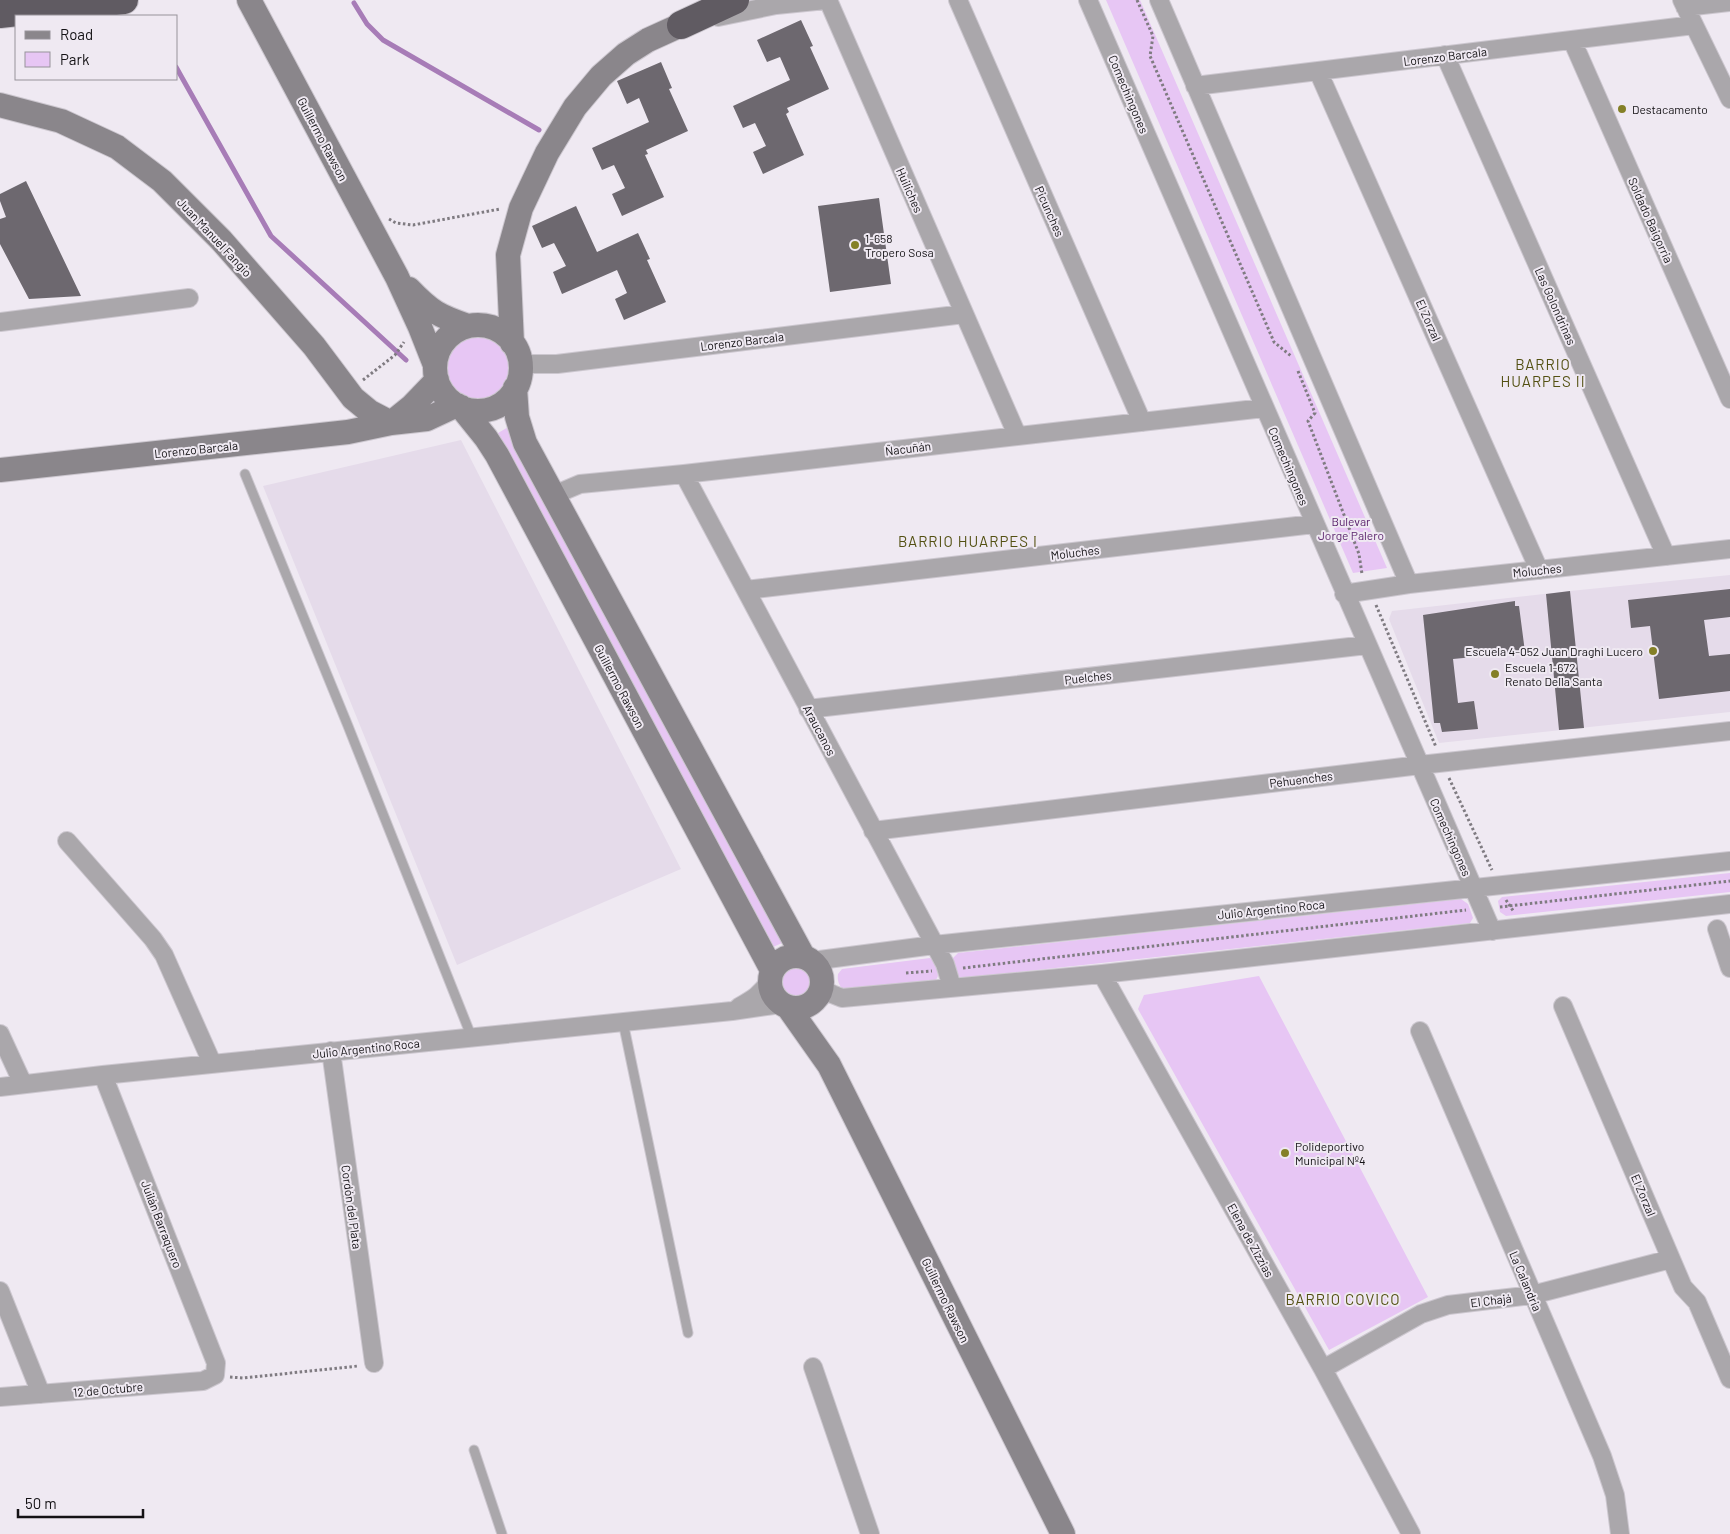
<svg xmlns="http://www.w3.org/2000/svg" width="1730" height="1534" font-family="Barlow,sans-serif">
	<style>
		.built { fill: #e5dbea }
		.green { fill: #e7c6f4 }
		.lines { fill: none; stroke-linecap: round; stroke-linejoin: round }
		.stream { stroke: #a77cb7; stroke-width: 5 }
		.building { fill: #6d686f }
		.lane-casing { stroke: #ccc7cf; stroke-width: 11 }
		.street-casing { stroke: #ccc7cf; stroke-width: 20 }
		.secondary-casing { stroke: #ccc7cf; stroke-width: 26 }
		.highway-casing { stroke: #ccc7cf; stroke-width: 30 }
		.path { stroke: #7f7b81; stroke-width: 3; stroke-dasharray: 2.5 2.5; stroke-linecap: butt }
		.lane { stroke: #aaa7ab; stroke-width: 9 }
		.street { stroke: #aaa7ab; stroke-width: 18 }
		.secondary { stroke: #8a868b; stroke-width: 24 }
		.highway { stroke: #605b62; stroke-width: 28 }
		.poi-dot { fill: #848027; stroke: #efe9f2; stroke-width: 2 }
		.labels { text-anchor: middle; dominant-baseline: central; stroke-width: 4; stroke-linejoin: round; paint-order: stroke }
		.street-label { font-size: 12px; fill: #141215; stroke: #efe9f2 }
		.poi-label { font-size: 12px; fill: #141215; stroke: #efe9f2; text-anchor: start }
		.park-label { font-size: 12px; fill: #5a236c; stroke: #efe9f2 }
		.quarter-label { font-size: 15px; letter-spacing: 1px; fill: #535012; stroke: #efe9f2 }
	</style>
	<rect width="100%" height="100%" fill="#efe9f2"/>
	<path class="built" d="M461,440L681,869L457,965L263,486Z
		M1730,575V712L1439,743L1389,619L1392,611L1570,591Z"/>
	<path class="green" d="M1106,0H1140L1387,568L1353,573Z
		M444 368a33 33 0 1 1 66 0a33 33 0 1 1-66 0Z
		M510,426L783,939L782,943L773,947L770,946L493,436Z
		M1730,873V892L1506,916L1500,912L1498,901L1502,897Z
		M1461,899L1468,904L1473,918L1470,923L962,978C953,975 954,966 953,958L958,953Z
		M930,958L936,963L938,976L936,980L846,991C839,987 837,981 838,974L842,969Z
		M776 982a19 19 0 1 1 38 0a19 19 0 1 1-38 0Z
		M1259,976L1428,1297L1329,1350L1138,1009L1144,995Z"/>
	<g class="lines">
		<path class="stream" d="M354,3L367,24L383,40L539,130
			M176,67L271,236L406,360"/>
	</g>
	<path class="building" d="M801,20L813,46L810,47L829,89L787,108L789,112L786,114L804,155L763,174L753,152L766,146L755,123L743,128L733,106L790,80L780,57L767,62L757,40Z
		M661,62L672,88L669,89L688,131L646,150L648,154L645,155L664,197L622,216L612,194L625,188L614,165L602,170L592,148L649,122L639,98L627,104L617,81Z
		M26,181L81,296L29,299L0,244V219L6,217L0,201V194Z
		M879,198L891,284L830,292L818,206Z
		M576,206L597,252L638,233L650,259L647,260L666,302L624,320L615,299L627,293L617,270L562,294L553,272L566,266L554,243L542,248L532,226Z
		M1730,589V617L1704,620L1709,656L1730,654V691L1659,699L1650,626L1631,628L1628,600Z
		M1570,591L1584,728L1559,730L1546,594Z
		M1515,601V606H1519L1525,652L1453,659L1458,703L1474,701L1478,729L1442,732L1440,723H1434L1423,615Z"/>
	<g class="lines">
		<g class="lane-casing">
			<path id="lane" d="M245,474L348,726L472,1038
				M623,1022L688,1333
				M474,1450L502,1534"/>
		</g>
		<g class="street-casing">
			<path id="street" d="M828,0L1017,435
				M958,0L1142,422
				M1088,0L1492,931
				M1159,0L1409,584
				M1682,0L1730,99
				M1685,7L1730,2
				M718,17L776,5L826,0
				M1572,40L1730,399
				M1445,55L1666,556
				M1318,71L1539,570
				M1195,86L1694,25
				M0,322L189,298
				M520,364H557L964,314
				M684,474L945,964L952,987
				M554,495L580,484L684,474L1264,408
				M746,590L1314,524
				M1344,594L1409,584L1730,549
				M808,709L1367,645
				M873,831L1420,765L1730,731
				M67,841L153,939L164,955L212,1063
				M1717,929L1730,968
				M812,961L934,945L1730,861
				M1102,974L1323,1369L1411,1534
				M821,988L832,994L842,998L1102,974L1730,904
				M1563,1006L1683,1287L1697,1302L1730,1379
				M739,1007C751,1000 762,994 769,981
				M1420,1031L1602,1456L1615,1495L1620,1534
				M0,1034L23,1084
				M331,1051L374,1363
				M0,1087L103,1075L732,1011L781,1004
				M0,1291L41,1394
				M813,1367L870,1534
				M1323,1369L1421,1314L1448,1305L1532,1295L1671,1259
				M0,1397L203,1381L215,1375L216,1363L103,1075"/>
		</g>
		<g class="secondary-casing">
			<path id="secondary" d="M249,0L397,277L420,327L435,365
				M0,105L61,121L117,147L162,181L221,240L314,346L353,398L370,412L391,423
				M409,289C431,312 439,316 468,326
				M435 368a43 43 0 1 1 86 0a43 43 0 1 1-86 0Z
				M512,343L508,255L521,208L547,153L575,107L601,76L626,54L648,40L681,25
				M515,388L517,417L525,443L803,956
				M461,407L486,438L497,455L772,970
				M391,423L412,406L437,380
				M0,470L348,432L391,423L427,419L457,405
				M770 982a26 26 0 1 1 52 0a26 26 0 1 1-52 0Z
				M788,1007L829,1065L1063,1534"/>
		</g>
		<g class="highway-casing">
			<path id="highway" d="M0,14L124,0
				M681,25L735,0"/>
		</g>
		<path class="path" d="M1137,0L1153,36L1150,56L1274,342L1291,356
			M389,219L396,223L413,225L500,209
			M1298,371L1315,413L1308,421L1359,554L1362,574
			M363,380L395,355L404,342
			M1376,605L1436,747
			M1449,778L1492,870
			M1506,900L1514,912
			M1500,907L1730,881
			M963,968L1466,910
			M906,973L932,971
			M230,1377L243,1378L358,1366"/>
		<use href="#lane" class="lane"/>
		<use href="#street" class="street"/>
		<use href="#secondary" class="secondary"/>
		<use href="#highway" class="highway"/>
	</g>
	<g class="poi-dot">
		<circle cx="1622" cy="109" r="5"/>
		<circle cx="855" cy="245" r="5"/>
		<circle cx="1653" cy="651" r="5"/>
		<circle cx="1495" cy="674" r="5"/>
		<circle cx="1285" cy="1153" r="5"/>
	</g>
	<g class="labels">
		<g class="street-label">
			<text transform="translate(1445 56) rotate(-7)">Lorenzo Barcala</text>
			<text transform="translate(1129 94) rotate(67)">Comechingones</text>
			<text transform="translate(323 139) rotate(62)">Guillermo Rawson</text>
			<text transform="translate(910 190) rotate(66)">Huiliches</text>
			<text transform="translate(1050 211) rotate(66)">Picunches</text>
			<text transform="translate(1651 220) rotate(66)">Soldado Baigorria</text>
			<text transform="translate(215 237) rotate(47)">Juan Manuel Fangio</text>
			<text transform="translate(1556 306) rotate(66)">Las Golondrinas</text>
			<text transform="translate(1429 320) rotate(66)">El Zorzal</text>
			<text transform="translate(742 341) rotate(-7)">Lorenzo Barcala</text>
			<text transform="translate(908 448) rotate(-7)">Ñacuñán</text>
			<text transform="translate(196 449) rotate(-6)">Lorenzo Barcala</text>
			<text transform="translate(1289 466) rotate(67)">Comechingones</text>
			<text transform="translate(1075 552) rotate(-7)">Moluches</text>
			<text transform="translate(1537 570) rotate(-6)">Moluches</text>
			<text transform="translate(1088 677) rotate(-6)">Puelches</text>
			<text transform="translate(620 686) rotate(62)">Guillermo Rawson</text>
			<text transform="translate(820 730) rotate(62)">Araucanos</text>
			<text transform="translate(1301 779) rotate(-7)">Pehuenches</text>
			<text transform="translate(1451 837) rotate(66)">Comechingones</text>
			<text transform="translate(1271 909) rotate(-6)">Julio Argentino Roca</text>
			<text transform="translate(366 1048) rotate(-6)">Julio Argentino Roca</text>
			<text transform="translate(1644 1195) rotate(67)">El Zorzal</text>
			<text transform="translate(352 1207) rotate(82)">Cordón del Plata</text>
			<text transform="translate(162 1224) rotate(69)">Juilán Barraquero</text>
			<text transform="translate(1251 1240) rotate(61)">Elena de Zizzias</text>
			<text transform="translate(1526 1281) rotate(67)">La Calandria</text>
			<text transform="translate(946 1300) rotate(64)">Guillermo Rawson</text>
			<text transform="translate(1491 1300) rotate(-7)">El Chajá</text>
			<text transform="translate(108 1389) rotate(-5)">12 de Octubre</text>
		</g>
		<g class="poi-label">
			<text x="1632" y="109">Destacamento</text>
			<text x="865" y="238">1-658<tspan x="865" dy="14">Tropero Sosa</tspan></text>
			<text x="1643" y="651" text-anchor="end">Escuela 4-052 Juan Draghi Lucero</text>
			<text x="1505" y="667">Escuela 1-672<tspan x="1505" dy="14">Renato Della Santa</tspan></text>
			<text x="1295" y="1146">Polideportivo<tspan x="1295" dy="14">Municipal Nº4</tspan></text>
		</g>
		<g class="park-label">
			<text x="1351" y="521">Bulevar<tspan x="1351" dy="14">Jorge Palero</tspan></text>
		</g>
		<g class="quarter-label">
			<text x="1543" y="364">BARRIO<tspan x="1543" dy="17">HUARPES II</tspan></text>
			<text x="968" y="541">BARRIO HUARPES I</text>
			<text x="1343" y="1299">BARRIO COVICO</text>
		</g>
	</g>
	<rect x="15" y="15" width="162" height="65" fill="#efe9f2" stroke="#97939a"/>
	<rect x="25" y="31" width="25" height="8" fill="#8a868b" stroke="#97939a"/>
	<text x="60" y="40" font-size="15" fill="#141215">Road</text>
	<rect x="25" y="52" width="25" height="15" fill="#e7c6f4" stroke="#97939a"/>
	<text x="60" y="65" font-size="15" fill="#141215">Park</text>
	<path d="M18 1509v8h125v-8" fill="none" stroke="#141215" stroke-width="2.5"/>
	<text x="25" y="1509" font-size="15" fill="#141215" stroke="#efe9f2" stroke-width="4" paint-order="stroke">50 m</text>
</svg>
